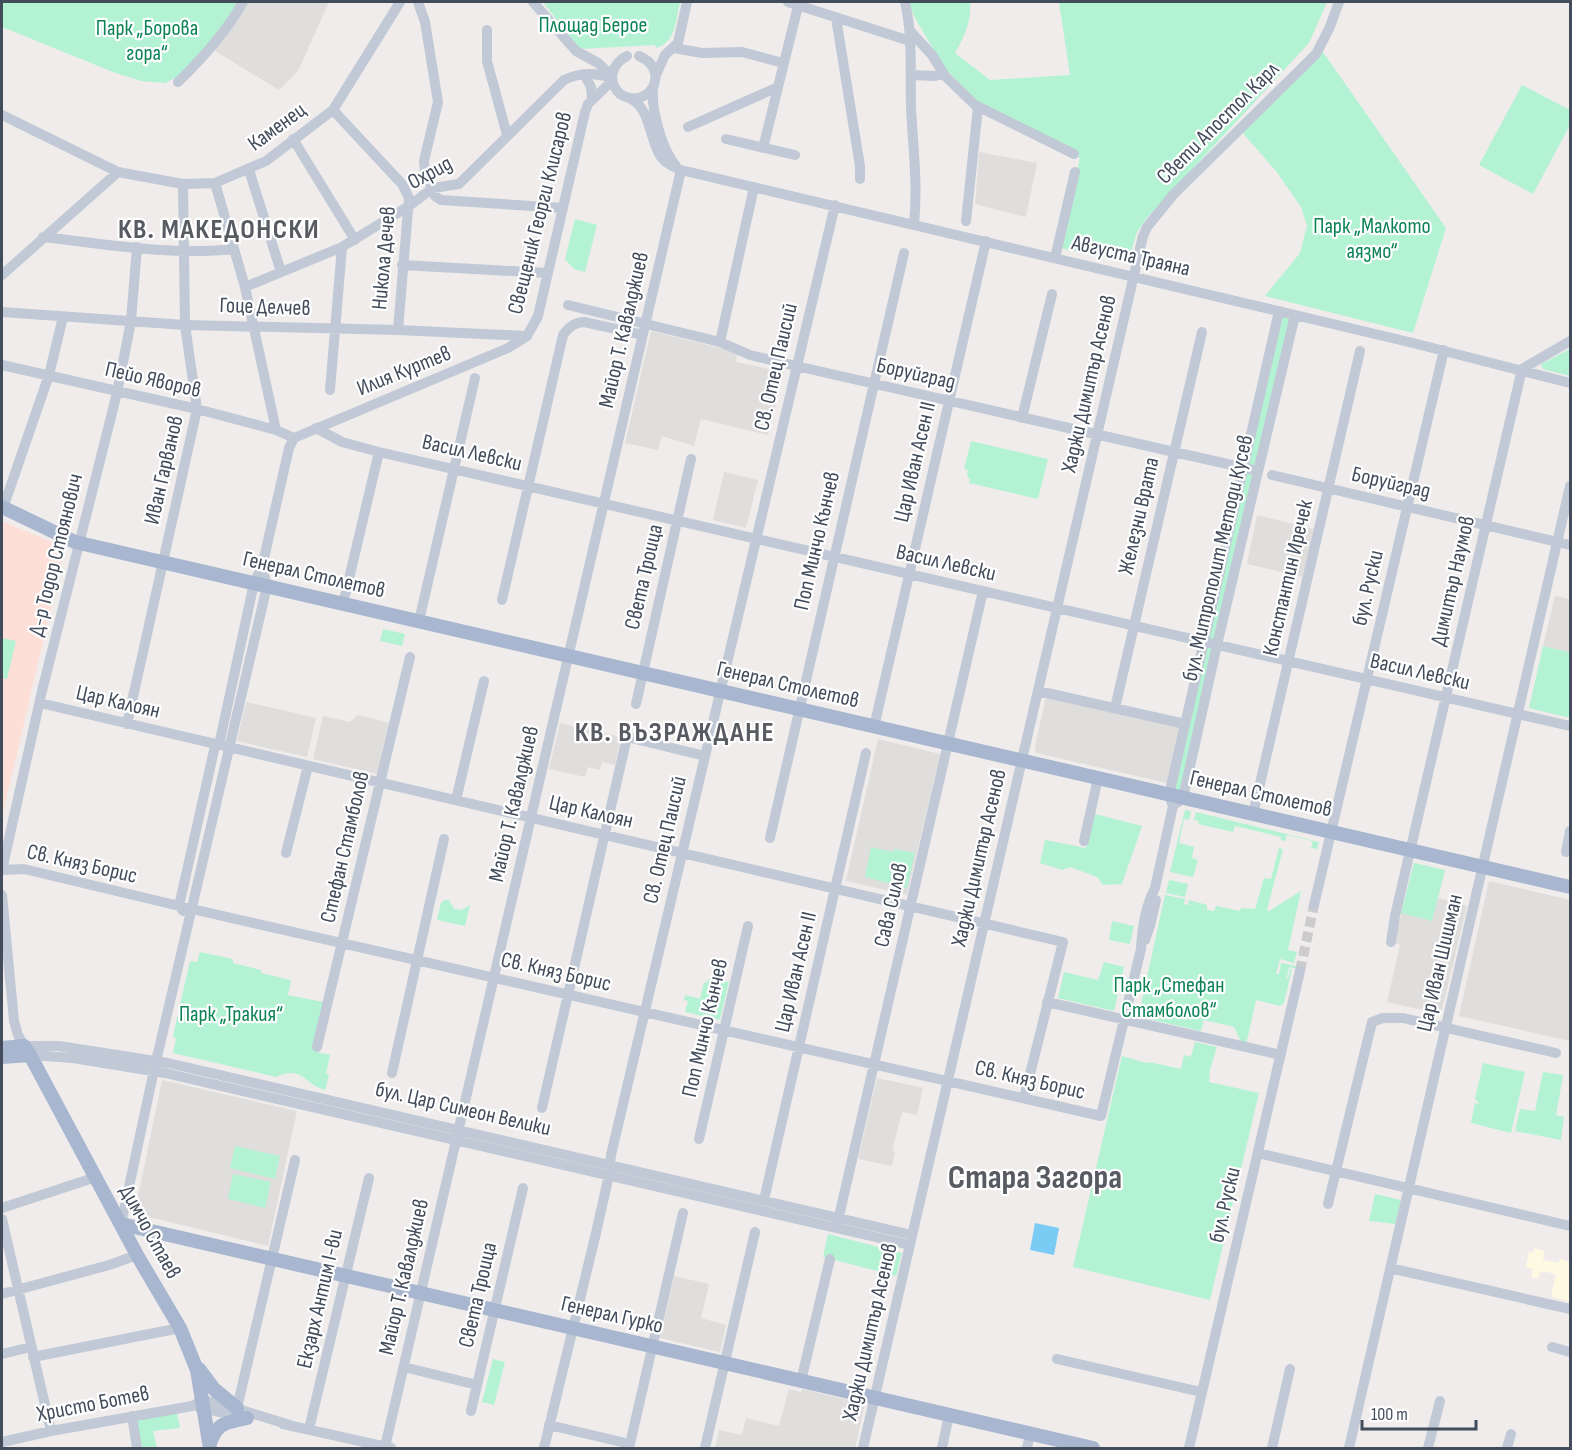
<svg xmlns="http://www.w3.org/2000/svg" width="1572" height="1450" font-family="'Sofia Sans Condensed',sans-serif">
	<style>
		.commercial { fill: #fef9e1 }
		.education { fill: #e0dddd }
		.medical { fill: #fddfd7 }
		.green { fill: #b3f3d4 }
		.water { fill: #7bccf5 }
		.lines { fill: none; stroke-linecap: round; stroke-linejoin: round }
		.minor-tunnel { stroke: #ccccce; stroke-width: 10; stroke-dasharray: 10 5; stroke-linecap: butt }
		.minor { stroke: #c0c9d5; stroke-width: 10 }
		.major { stroke: #a8b6cf; stroke-width: 14 }
		.labels { text-anchor: middle; dominant-baseline: central; stroke-width: 4.5; stroke-linejoin: round; paint-order: stroke }
		.park-label { font-size: 22px; fill: #0c8357; stroke: #fff }
		.street-label { font-size: 22px; fill: #424c5b; stroke: #fff }
		.district-label { font-size: 28px; font-weight: bold; letter-spacing: 1.5px; fill: #585b62; stroke: #fff }
		.town-label { font-size: 34px; font-weight: bold; fill: #585b62; stroke: #fff }
	</style>
	<rect width="100%" height="100%" fill="#efeceb"/>
	<path class="commercial" d="M1534,1248L1545,1251L1543,1260L1558,1263L1560,1259L1570,1262V1302L1551,1296L1556,1274L1541,1271L1538,1279L1531,1277L1533,1269L1526,1267L1529,1252L1533,1253Z"/>
	<path class="education" d="M237,2H329L298,71L279,90L207,46Z
		M979,152L1037,163L1026,217L975,204Z
		M651,331L737,352L736,362L784,372L768,435L701,419L694,446L662,436L658,450L625,443Z
		M724,472L758,480L746,528L713,520Z
		M1257,515L1314,529L1303,577L1247,564Z
		M1555,596L1570,599L1569,652L1543,646Z
		M1046,697L1180,727L1167,783L1036,753L1035,746Z
		M246,702L316,718L307,757L237,741Z
		M358,715L389,723L377,774L313,759L323,716L350,722Z
		M560,723L621,737L615,765L602,762L600,770L588,767L585,777L549,769Z
		M878,739L940,754L907,895L846,881Z
		M1414,863L1445,870L1438,898L1467,906L1441,1014L1387,1002L1400,945L1394,943Z
		M1489,881L1570,900V1041L1459,1016Z
		M877,1078L923,1088L917,1115L902,1112L892,1151L895,1152L892,1166L858,1159Z
		M162,1080L297,1111L268,1246L140,1215L136,1206Z
		M674,1276L709,1284L701,1318L726,1325L720,1352L660,1338Z
		M789,1389L801,1392L802,1389L865,1404L855,1448H715L719,1430L742,1435L746,1418L779,1426Z"/>
	<path class="medical" d="M2,521L65,548L2,817Z"/>
	<path class="green" d="M2,2H239L205,51L179,76L165,83L141,81L113,72L2,27Z
		M543,2H680C676,18 676,43 656,48L655,45L579,49Z
		M909,2H970C972,20 964,37 955,53L990,80L1070,75L1059,2H1327L1309,43L1146,219L1137,232L1128,262L1109,256L1102,257L1060,248L1080,158L979,104L943,66L915,18Z
		M1323,52L1446,228L1413,333L1265,296L1300,253L1307,226L1301,207L1276,171L1240,130Z
		M1522,85L1570,110V125L1533,194L1479,165Z
		M575,219L597,225L585,272L574,269L565,259Z
		M1279,311L1295,315L1183,798L1169,795Z
		M1570,349V376L1543,369L1541,364Z
		M971,441L1048,459L1038,499L969,483L970,479L967,476L968,470L964,469Z
		M383,629L405,634L402,646L380,641Z
		M2,638L16,641L7,679L2,678Z
		M1543,646L1569,652L1570,718L1529,708Z
		M1185,810L1191,811L1189,820L1184,819L1179,843L1194,847L1192,858L1198,860L1193,877L1170,872Z
		M1196,812L1319,842L1317,849L1311,848L1313,841L1287,835L1285,841L1281,840V837L1235,826L1233,832L1198,824L1199,821L1194,820Z
		M1095,814L1142,826L1122,884L1103,885L1097,877L1070,867L1062,870L1040,863L1045,840L1086,848Z
		M871,847L893,852L894,849L915,853L907,888L865,877Z
		M1279,848L1283,849L1267,910L1269,911L1301,891L1288,950L1297,952L1294,963L1280,959L1276,974H1279L1281,963L1296,966L1297,961L1301,962L1299,969L1289,967L1287,977H1284L1288,979L1290,969H1292L1284,1003L1280,1006L1256,1000L1246,1045L1242,1044L1234,1027L1204,1020L1201,1031L1144,1018H1138L1165,895L1185,899L1184,904L1193,906L1188,904L1189,900L1207,905V910L1214,911L1216,906L1240,911L1241,908L1255,909L1264,878L1271,879Z
		M1414,863L1445,870L1432,921L1401,913Z
		M1169,880L1188,884L1185,897L1166,893Z
		M445,900H449L454,909L461,910L470,905L465,926L437,920L441,903Z
		M1112,921L1134,926L1130,944L1109,940Z
		M200,952L233,959V963L261,970V973L291,980L288,995L323,1002L312,1048L317,1052L330,1055L326,1074L329,1075L325,1090C303,1084 303,1065 276,1077L173,1053L176,1039L173,1036L190,961L197,962Z
		M1104,962L1124,967L1114,1011L1058,998L1064,972L1098,980Z
		M708,979L723,982L729,981L720,1020L685,1012L688,1001L684,1000L685,995L700,999L704,982L707,983Z
		M1195,1042L1217,1047L1209,1073L1210,1074L1209,1082L1259,1093L1210,1300L1073,1267L1122,1056L1146,1063L1149,1062L1181,1069L1184,1055L1191,1057Z
		M1483,1063L1525,1072L1511,1133L1471,1123L1475,1103L1480,1104L1475,1099Z
		M1543,1072L1563,1075L1556,1115L1564,1117L1561,1140L1515,1131L1520,1109L1535,1111Z
		M235,1146L280,1156L275,1179L230,1168Z
		M233,1174L271,1182L265,1208L228,1199Z
		M1375,1194L1401,1200L1395,1224L1369,1221Z
		M828,1234L902,1253L896,1276L823,1257Z
		M493,1359L505,1362L494,1405L482,1402Z
		M176,1408L180,1428L153,1431L157,1448H137L132,1416Z"/>
	<path class="water" d="M1035,1223L1059,1228L1054,1255L1030,1250Z"/>
	<g class="lines">
		<path class="minor-tunnel" d="M1300,971L1314,905"/>
		<path class="minor" d="M418,2L425,22L438,102L424,161L425,172L435,196L441,200L563,208
			M533,2L576,51L598,63L612,76
			M788,2L910,41
			M905,2C913,36 910,73 911,108C913,147 918,185 914,224
			M836,18L860,166V179
			M487,30V61L507,135
			M910,31L932,55L945,76L975,105L1074,154
			M674,48L702,53L742,52L783,63
			M627,56C611,64 607,82 620,94C650,112 672,69 639,56
			M584,74L591,87L592,100
			M656,75L665,55L678,43L687,2
			M911,75L935,76L943,74
			M178,82C203,58 226,32 243,2
			M653,88C651,109 662,150 676,166
			M631,99C651,109 649,140 661,157C666,164 674,167 681,170L1413,343L1570,383
			M333,110L402,184L409,198L398,330
			M2,115L118,172L183,184L215,183L266,161L333,110L400,2
			M688,127L778,87
			M293,139L355,240
			M726,139L795,155
			M763,148L799,2
			M249,170L281,272
			M215,183L245,287L276,430
			M966,221L978,107
			M43,237C105,244 171,256 234,249
			M1055,258L1075,172
			M402,265L548,273
			M2,275L118,172
			M245,287L342,247L409,206L433,188L459,184L564,80C580,72 595,73 612,78
			M568,305L720,342L750,355L796,366L1258,471
			M2,312L185,325L398,330L527,336
			M720,342L754,187
			M2,365L197,409L276,430L294,438
			M1522,369L1570,341
			M330,390L342,247
			M1022,418L1052,294
			M316,428L342,442L379,452L1570,726
			M294,438L508,348L527,336L538,316L585,112L588,104L612,81
			M1272,475L1570,545
			M3,508L49,375L63,317
			M502,600L563,335C568,328 575,322 584,322L643,335
			M343,604L379,452
			M419,621L475,378
			M1038,691L1185,724
			M40,703L1063,942L1024,1098
			M636,704L691,459
			M1115,708L1202,332
			M127,724L197,409L185,325L183,184
			M874,727L986,241
			M456,800L484,681
			M1177,803L1183,798L1217,645L1295,315
			M1253,814L1360,351
			M770,838L904,253
			M1084,841L1098,778
			M1566,852L1570,831
			M286,853L308,766
			M2,870L24,869L192,909L1101,1116L1141,949C1142,928 1145,907 1155,888L1173,806L1169,795L1279,311
			M2,870L42,691L117,393L131,321L137,247
			M2,895L14,1021L18,1035L24,1046H59L168,1063L912,1235
			M1314,905L1444,350
			M183,911L179,906L215,746L219,745L254,583L262,567L289,448L294,438
			M1145,940L1150,926L1156,900
			M1391,942L1395,916L1522,369
			M1047,1002L1281,1055
			M317,1047L410,657
			M30,1055L73,1058L165,1073L910,1245
			M392,1073L444,839
			M542,1108L627,737L705,756
			M699,1139L748,926
			M1258,1153L1570,1226
			M764,1200L866,753
			M1328,1204L1372,1022L1383,1018H1403L1556,1053
			M2,1208L96,1177
			M2,1219L51,1431
			M121,1224L154,1070L267,586L262,567
			M837,1225L983,591
			M1390,1268L1570,1309
			M2,1294L109,1265L137,1255
			M1552,1347L1570,1352
			M2,1354L31,1347
			M33,1357L180,1328
			M1057,1359L1201,1392
			M404,1367L477,1385
			M801,1381L830,1259
			M198,1407L244,1418
			M237,1408L295,1160
			M471,1411L523,1188
			M132,1416L137,1448
			M283,1424L391,1448
			M549,1425L630,1444L683,1213
			M309,1429L369,1178
			M2,1442L51,1431L192,1406L202,1401L215,1402L290,1425
			M385,1447L681,170
			M544,1448L596,1233L609,1175L611,1155L835,205
			M705,1448L755,1232
			M863,1448L1143,236L1147,227L1173,195L1316,54L1329,29L1339,2
			M942,1448L949,1415
			M1027,1448L1030,1434
			M1189,1448L1300,971
			M1272,1448L1290,1369
			M1349,1448L1570,486
			M1428,1448L1440,1401
			M1507,1448L1511,1434"/>
		<path class="major" d="M2,507L75,542L1570,887
			M2,1048L24,1046L30,1055L137,1255L180,1328L197,1370L210,1448
			M2,1057L30,1055
			M121,1224L1093,1448
			M199,1369L214,1389L237,1408
			M210,1443C218,1421 227,1423 247,1418"/>
	</g>
	<g class="labels">
		<g class="park-label">
			<text x="593" y="25">Площад Берое</text>
			<text x="147" y="28">Парк „Борова<tspan x="147" dy="25">гора“</tspan></text>
			<text x="1372" y="226">Парк „Малкото<tspan x="1372" dy="25">аязмо“</tspan></text>
			<text x="1169" y="985">Парк „Стефан<tspan x="1169" dy="25">Стамболов“</tspan></text>
			<text x="231" y="1014">Парк „Тракия“</text>
		</g>
		<g class="street-label">
			<text transform="translate(1218 123) rotate(-45)">Свети Апостол Карл</text>
			<text transform="translate(277 127) rotate(-36)">Каменец</text>
			<text transform="translate(430 173) rotate(-28)">Охрид</text>
			<text transform="translate(540 213) rotate(-76)">Свещеник Георги Клисаров</text>
			<text transform="translate(1131 256) rotate(13)">Августа Траяна</text>
			<text transform="translate(384 258) rotate(-85)">Никола Дечев</text>
			<text transform="translate(265 307) rotate(2)">Гоце Делчев</text>
			<text transform="translate(624 330) rotate(-77)">Майор Т. Кавалджиев</text>
			<text transform="translate(776 367) rotate(-77)">Св. Отец Паисий</text>
			<text transform="translate(404 371) rotate(-22)">Илия Куртев</text>
			<text transform="translate(916 374) rotate(13)">Боруйград</text>
			<text transform="translate(153 380) rotate(13)">Пейо Яворов</text>
			<text transform="translate(1089 384) rotate(-77)">Хаджи Димитър Асенов</text>
			<text transform="translate(472 453) rotate(13)">Васил Левски</text>
			<text transform="translate(915 462) rotate(-77)">Цар Иван Асен II</text>
			<text transform="translate(164 470) rotate(-77)">Иван Гарванов</text>
			<text transform="translate(1391 483) rotate(13)">Боруйград</text>
			<text transform="translate(1139 516) rotate(-77)">Железни Врата</text>
			<text transform="translate(817 541) rotate(-77)">Поп Минчо Кънчев</text>
			<text transform="translate(56 555) rotate(-76)">Д-р Тодор Стоянович</text>
			<text transform="translate(1218 558) rotate(-77)">бул. Митрополит Методи Кусев</text>
			<text transform="translate(946 563) rotate(13)">Васил Левски</text>
			<text transform="translate(314 575) rotate(13)">Генерал Столетов</text>
			<text transform="translate(644 577) rotate(-77)">Света Троица</text>
			<text transform="translate(1288 578) rotate(-77)">Константин Иречек</text>
			<text transform="translate(1453 581) rotate(-77)">Димитър Наумов</text>
			<text transform="translate(1368 588) rotate(-77)">бул. Руски</text>
			<text transform="translate(1420 672) rotate(13)">Васил Левски</text>
			<text transform="translate(788 685) rotate(13)">Генерал Столетов</text>
			<text transform="translate(118 702) rotate(13)">Цар Калоян</text>
			<text transform="translate(1261 794) rotate(13)">Генерал Столетов</text>
			<text transform="translate(514 804) rotate(-77)">Майор Т. Кавалджиев</text>
			<text transform="translate(591 812) rotate(13)">Цар Калоян</text>
			<text transform="translate(665 840) rotate(-77)">Св. Отец Паисий</text>
			<text transform="translate(345 847) rotate(-77)">Стефан Стамболов</text>
			<text transform="translate(979 858) rotate(-77)">Хаджи Димитър Асенов</text>
			<text transform="translate(82 864) rotate(13)">Св. Княз Борис</text>
			<text transform="translate(891 905) rotate(-77)">Сава Силов</text>
			<text transform="translate(1440 963) rotate(-77)">Цар Иван Шишман</text>
			<text transform="translate(556 972) rotate(13)">Св. Княз Борис</text>
			<text transform="translate(796 972) rotate(-77)">Цар Иван Асен II</text>
			<text transform="translate(705 1028) rotate(-77)">Поп Минчо Кънчев</text>
			<text transform="translate(1030 1080) rotate(13)">Св. Княз Борис</text>
			<text transform="translate(463 1109) rotate(13)">бул. Цар Симеон Велики</text>
			<text transform="translate(1225 1205) rotate(-77)">бул. Руски</text>
			<text transform="translate(150 1232) rotate(61)">Димчо Стаев</text>
			<text transform="translate(404 1277) rotate(-77)">Майор Т. Кавалджиев</text>
			<text transform="translate(478 1295) rotate(-77)">Света Троица</text>
			<text transform="translate(320 1299) rotate(-77)">Екзарх Антим I-ви</text>
			<text transform="translate(612 1315) rotate(13)">Генерал Гурко</text>
			<text transform="translate(870 1332) rotate(-77)">Хаджи Димитър Асенов</text>
			<text transform="translate(93 1404) rotate(-11)">Христо Ботев</text>
		</g>
		<g class="district-label">
			<text x="219" y="229">КВ. МАКЕДОНСКИ</text>
			<text x="675" y="732">КВ. ВЪЗРАЖДАНЕ</text>
		</g>
		<g class="town-label">
			<text x="1035" y="1177">Стара Загора</text>
		</g>
	</g>
	<rect width="1572" height="1450" fill="none" stroke="#424c5b" stroke-width="6"/>
	<path d="M1362 1420v9h114v-9" fill="none" stroke="#424c5b" stroke-width="3"/>
	<text x="1371" y="1420" font-size="18" fill="#424c5b" stroke="#ffffff" stroke-width="4.5" paint-order="stroke">100 m</text>
</svg>
